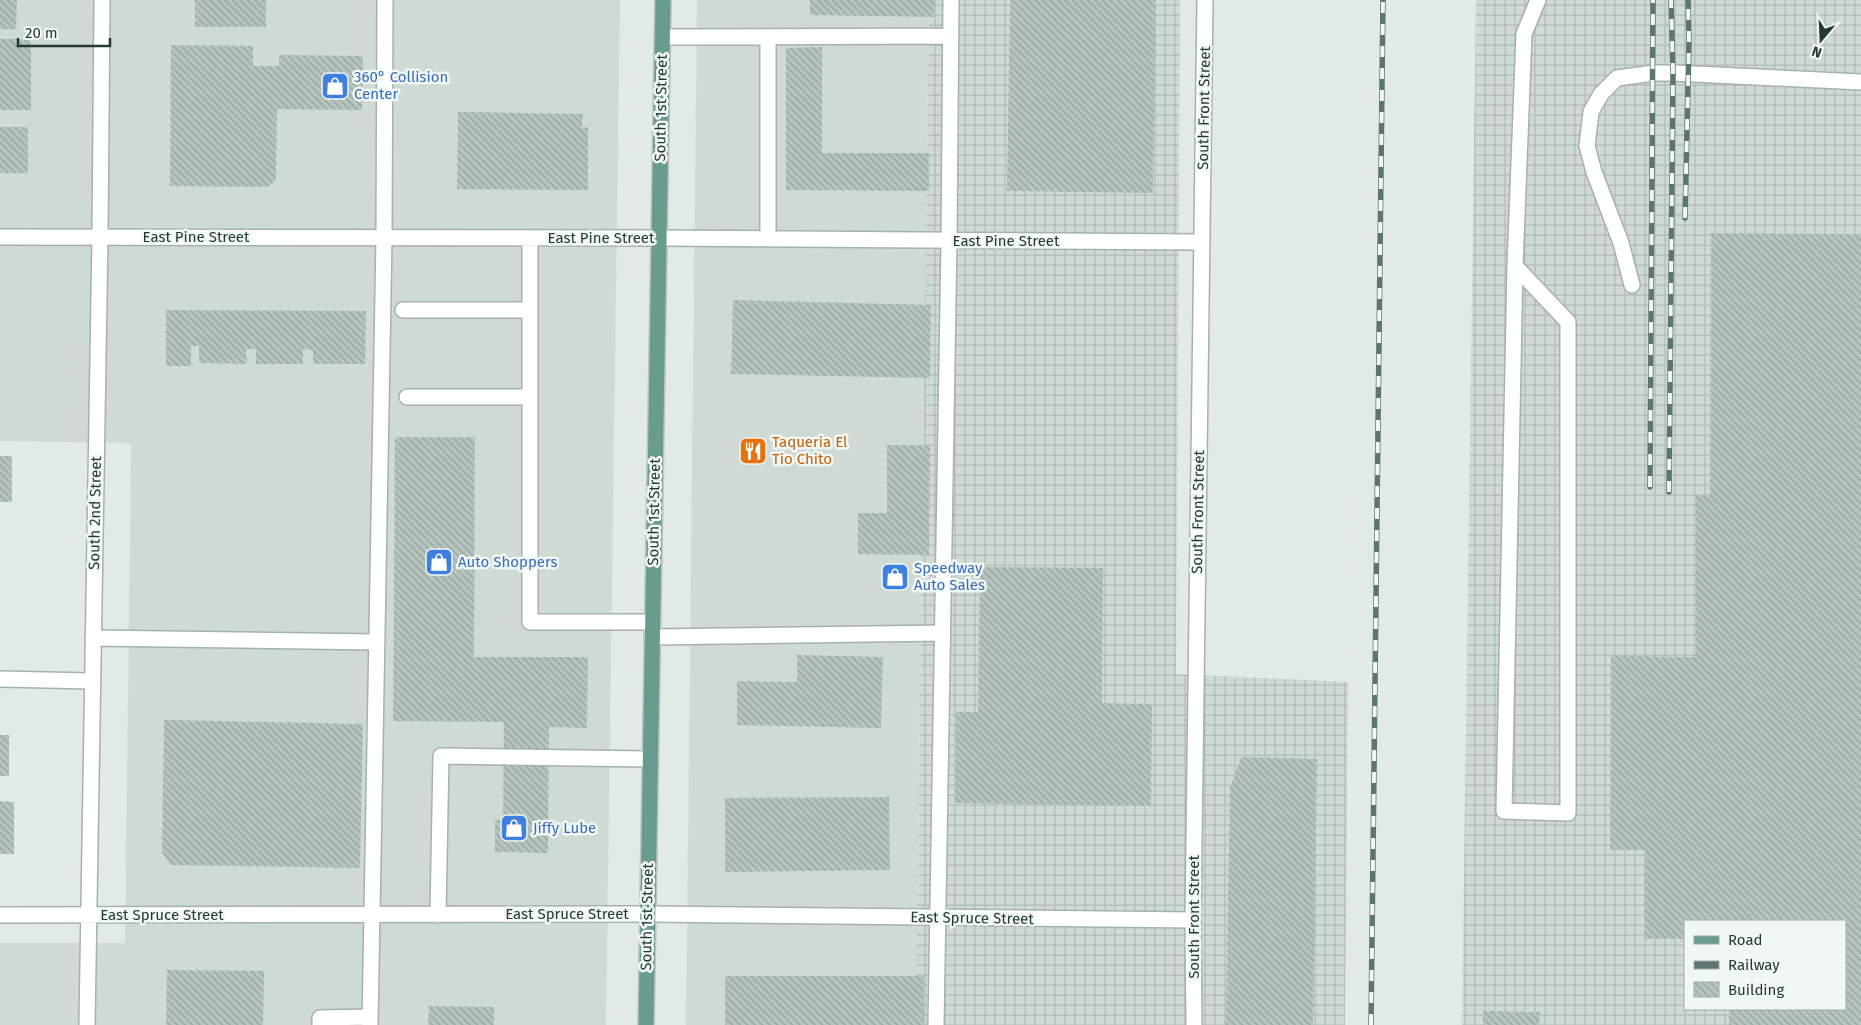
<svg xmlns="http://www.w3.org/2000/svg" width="1861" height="1025" font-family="'Fira Sans',sans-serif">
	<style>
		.built { fill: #cfdad5 }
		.industrial { fill: url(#industrial-grid); fill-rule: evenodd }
		.building { fill: url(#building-back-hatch) }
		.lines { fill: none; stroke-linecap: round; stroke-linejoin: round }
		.minor-casing { stroke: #a4b2ad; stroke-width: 18 }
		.major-casing { stroke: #bdc4c2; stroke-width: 18 }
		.minor { stroke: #fff; stroke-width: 15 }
		.major { stroke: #699c90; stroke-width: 15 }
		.rail-casing { stroke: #5d756f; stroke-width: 5.5 }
		.rail { stroke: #f1f7f4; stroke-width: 4; stroke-dasharray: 11; stroke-linecap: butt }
		.labels { text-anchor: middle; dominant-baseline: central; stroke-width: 5; stroke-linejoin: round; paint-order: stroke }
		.shop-label { font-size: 15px; fill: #366cbe; stroke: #f1f7f4; text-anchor: start }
		.street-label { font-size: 15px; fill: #233a34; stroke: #f1f7f4 }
		.food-label { font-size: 15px; fill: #c56008; stroke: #f1f7f4; text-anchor: start }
	</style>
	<defs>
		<pattern id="industrial-grid" width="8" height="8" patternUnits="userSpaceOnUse" patternTransform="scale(1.25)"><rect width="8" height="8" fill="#cfdad5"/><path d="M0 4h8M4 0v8" fill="none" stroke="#b1bcb7"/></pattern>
		<pattern id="building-back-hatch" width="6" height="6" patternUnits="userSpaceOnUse" patternTransform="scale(1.25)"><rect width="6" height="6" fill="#b7c5bf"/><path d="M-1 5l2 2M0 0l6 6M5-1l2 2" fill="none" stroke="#94a19c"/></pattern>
	</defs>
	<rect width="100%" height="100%" fill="#e1eae6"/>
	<path class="built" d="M0,0H620L606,1025H0V943H125L131,443L0,441Z
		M697,0H929L916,1025H686Z"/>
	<path class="industrial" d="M929,0H1180L1176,674L1348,682L1345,1025H916Z
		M1476,0H1861V1025H1462ZM1685,921H1845V1009H1685Z"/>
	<path class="building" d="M0,0H17L16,29H0Z
		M195,0H266V27H195Z
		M810,0H935L934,17L810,15Z
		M1010,0H1156L1153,193L1007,191Z
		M0,39H31V110H0Z
		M171,45L253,46V66H279V55L363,56L362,110L277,109L276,180L267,187L170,186Z
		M822,47V153H929V191L786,190V48Z
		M458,112L583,114L582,128L588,127V190L457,189Z
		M0,127H28V173H0Z
		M1711,233L1861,234V1025H1729V1009H1845V921H1685V939H1644L1645,850H1610L1611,656L1696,657V495L1710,496Z
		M733,300L931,305L930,378L731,374Z
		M166,310L366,311L365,364H313V350L303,349V364H256V349H246L247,364L199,363V346H191V366H166Z
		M395,437H475L474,657H588L587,728L549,727L548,853L495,852V820H503L504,722L393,721Z
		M887,445H930L929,555L858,554V513H887Z
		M0,456H12V502H0Z
		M980,567L1103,568L1102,703L1152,704L1151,806L955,803L956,712H978Z
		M797,655L883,657L881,728L737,725V681L797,682Z
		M164,720L363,724L360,868L171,865L162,852Z
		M0,735H9V776H0Z
		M1241,757L1317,759L1313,1025H1226L1230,788Z
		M889,797L890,870L725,872V798Z
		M0,801L14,802V854H0Z
		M167,970L264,971L263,1025H166Z
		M725,976H924V1025H725Z
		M429,1006L494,1007V1025H428Z
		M1483,1011L1540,1012L1539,1025H1483Z"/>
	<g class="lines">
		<g class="minor-casing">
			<path id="minor" d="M662,37L951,36
				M768,37V239
				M0,237L659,238L1202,242
				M530,238V622H652
				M1515,266L1568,322V813L1504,811L1515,266L1524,34L1538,0
				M1632,285L1621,243L1594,172L1587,146L1591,112L1601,94L1617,78L1654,73H1673L1861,82
				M403,310H530
				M407,397H530
				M652,637L942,633
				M93,638L377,642
				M0,679L92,681
				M0,915L647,914L1193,920
				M438,915L441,756L650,759
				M87,1025L100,237L102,0
				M320,1025V1018L370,1017
				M370,1025L384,238L385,0
				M936,1025L949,241L951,0
				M1194,1025L1193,920L1205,0"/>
		</g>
		<g class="major-casing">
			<path id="major" d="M646,1025L663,0"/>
		</g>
		<use href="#minor" class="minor"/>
		<use href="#major" class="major"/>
		<g class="rail-casing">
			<path id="rail" d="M1685,218L1689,43L1688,0
				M1650,487L1653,0
				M1669,492L1673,73L1671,0
				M1371,1025L1383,0"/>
		</g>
		<use href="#rail" class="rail"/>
	</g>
	<defs>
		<g id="shop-square" transform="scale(1.4375)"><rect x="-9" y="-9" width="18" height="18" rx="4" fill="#3f7fe0" stroke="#f1f7f4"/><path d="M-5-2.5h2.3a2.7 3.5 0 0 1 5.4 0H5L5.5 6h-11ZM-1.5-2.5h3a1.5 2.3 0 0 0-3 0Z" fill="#fff"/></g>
		<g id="restaurant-square" transform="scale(1.4375)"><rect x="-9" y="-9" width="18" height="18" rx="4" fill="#e8710a" stroke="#f1f7f4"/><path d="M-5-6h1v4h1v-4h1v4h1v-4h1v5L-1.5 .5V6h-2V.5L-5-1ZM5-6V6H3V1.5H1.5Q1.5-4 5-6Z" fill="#fff"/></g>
	</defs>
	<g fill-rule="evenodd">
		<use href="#shop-square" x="335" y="86"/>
		<use href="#restaurant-square" x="753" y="451"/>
		<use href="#shop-square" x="439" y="562"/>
		<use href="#shop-square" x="895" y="577"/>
		<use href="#shop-square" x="514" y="828"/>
	</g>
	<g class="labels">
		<g class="shop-label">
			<text x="354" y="77">360° Collision<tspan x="354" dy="17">Center</tspan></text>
			<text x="458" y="562">Auto Shoppers</text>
			<text x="914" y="568">Speedway<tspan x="914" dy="17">Auto Sales</tspan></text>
			<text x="533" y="828">Jiffy Lube</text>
		</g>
		<g class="street-label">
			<text transform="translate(661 108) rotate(-89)">South 1st Street</text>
			<text transform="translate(1204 108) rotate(-89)">South Front Street</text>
			<text x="196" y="237">East Pine Street</text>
			<text x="601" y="238">East Pine Street</text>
			<text x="1006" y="241">East Pine Street</text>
			<text transform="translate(654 512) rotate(-89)">South 1st Street</text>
			<text transform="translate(1198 512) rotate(-89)">South Front Street</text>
			<text transform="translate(95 513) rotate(-89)">South 2nd Street</text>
			<text x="567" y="914">East Spruce Street</text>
			<text x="162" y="915">East Spruce Street</text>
			<text transform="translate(647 917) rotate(-89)">South 1st Street</text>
			<text transform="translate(1194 917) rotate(-90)">South Front Street</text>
			<text transform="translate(972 918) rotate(1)">East Spruce Street</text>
		</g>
		<g class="food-label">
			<text x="772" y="442">Taqueria El<tspan x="772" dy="17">Tio Chito</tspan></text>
		</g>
	</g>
	<rect x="1684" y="920" width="162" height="90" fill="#f1f7f4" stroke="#9faba7"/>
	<rect x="1694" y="936" width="25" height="8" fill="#699c90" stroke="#9faba7"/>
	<text x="1728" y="945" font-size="15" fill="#233a34">Road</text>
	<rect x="1694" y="961" width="25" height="8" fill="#5d756f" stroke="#9faba7"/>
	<text x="1728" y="970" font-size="15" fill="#233a34">Railway</text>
	<rect x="1694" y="982" width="25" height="15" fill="url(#building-back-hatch)" stroke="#9faba7"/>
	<text x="1728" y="995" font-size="15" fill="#233a34">Building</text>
	<g transform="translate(1821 40) rotate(199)" stroke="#f1f7f4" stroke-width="4" paint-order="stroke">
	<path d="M0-4L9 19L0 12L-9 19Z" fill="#233a34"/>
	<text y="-8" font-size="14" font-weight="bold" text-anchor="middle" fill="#233a34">N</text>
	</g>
	<path d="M18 38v8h92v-8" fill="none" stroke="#233a34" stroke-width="2.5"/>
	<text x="25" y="38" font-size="15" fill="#233a34" stroke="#f1f7f4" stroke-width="4" paint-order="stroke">20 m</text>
</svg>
